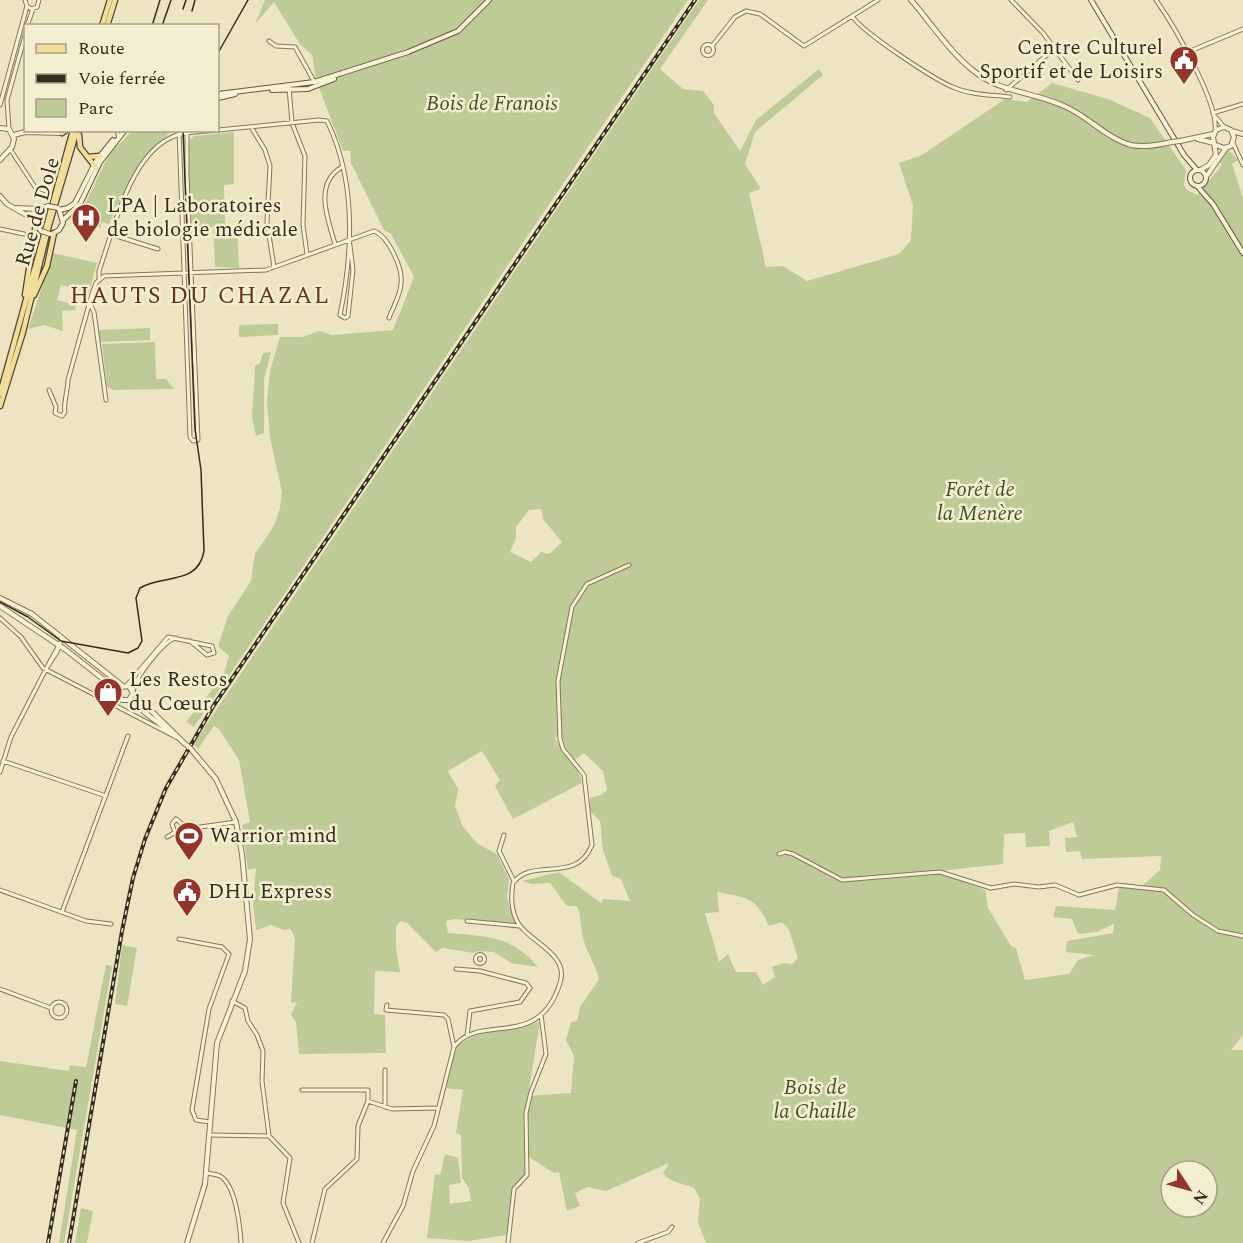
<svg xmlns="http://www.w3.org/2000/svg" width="1243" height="1243" font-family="Spectral,serif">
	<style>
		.green { fill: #bfcb96; fill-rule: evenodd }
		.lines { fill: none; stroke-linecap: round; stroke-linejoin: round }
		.minor-casing { stroke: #867659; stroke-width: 5 }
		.tertiary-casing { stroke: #867659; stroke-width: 6 }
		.secondary-casing { stroke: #68573d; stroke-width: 6 }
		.primary-casing { stroke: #54442e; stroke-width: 7 }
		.minor { stroke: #f8f1d5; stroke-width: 3 }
		.tertiary { stroke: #f8f1d5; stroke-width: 4 }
		.secondary { stroke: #f8f1d5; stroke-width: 4 }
		.primary { stroke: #f0de9a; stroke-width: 4.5 }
		.tram { stroke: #362c1d; stroke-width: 1.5 }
		.rail-casing { stroke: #362c1d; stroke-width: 4 }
		.rail { stroke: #f4eed1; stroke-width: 1.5; stroke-dasharray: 4.5; stroke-linecap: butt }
		.tertiary-bridge-casing { stroke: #867659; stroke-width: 6; stroke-linecap: butt }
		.secondary-bridge-casing { stroke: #68573d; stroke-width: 6; stroke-linecap: butt }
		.tertiary-bridge { stroke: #f8f1d5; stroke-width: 4 }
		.secondary-bridge { stroke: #f8f1d5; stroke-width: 4 }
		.labels { text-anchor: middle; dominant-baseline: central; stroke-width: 5; stroke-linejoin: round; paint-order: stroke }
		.poi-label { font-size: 21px; fill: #362c1d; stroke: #f4eed1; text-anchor: start }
		.park-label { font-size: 21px; font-style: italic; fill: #425224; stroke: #f4eed1 }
		.street-label { font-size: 21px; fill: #362c1d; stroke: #f4eed1 }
		.quarter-label { font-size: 24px; letter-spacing: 1.5px; fill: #62331e; stroke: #f4eed1 }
	</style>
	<rect width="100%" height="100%" fill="#ede5c2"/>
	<path class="green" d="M265,0H688L194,727L186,722L223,676L229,656L218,646L228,616L251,581L255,554L274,526L280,508L282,492L270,438L267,402L270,371L280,337H303L319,331L332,335L393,330L414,277L391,234L384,230L351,163L350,151H343L316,80L312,55L300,44L274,2L255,24Z
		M699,0H708L660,69L683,89L703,91L714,105V113L740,151L756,120L819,69L823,75L755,132L745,164L761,189L749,193L766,267L783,266L807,281L899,254L911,240L913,206L899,163L922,155L1005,99L1027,102L1052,83L1108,99L1150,118L1186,170L1184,185L1187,190L1197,195L1222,165L1220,162L1224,152L1229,150L1238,160L1232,164L1243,198V1035L1231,1050H1243V1243H706L698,1222L700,1198L694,1188C683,1183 670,1183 663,1173L669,1163L606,1191L588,1187L575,1193L580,1206L567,1211L559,1172L554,1173L527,1156L526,1175L514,1186L507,1235L468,1241L427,1238L435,1174L440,1175L445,1154L458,1158L461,1183L449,1185L450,1204L471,1201L469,1188L462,1178L461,1135L456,1133L463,1090L445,1088L454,1049C475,1027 513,1033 540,1021L528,1096L571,1093L574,1056L566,1040L571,1022L577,1021L580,1007L599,979C595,964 587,953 583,938C581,928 581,917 577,906H567L550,883L532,884L522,881L559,872L601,903L603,899L630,901L621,879L612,876L603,850L600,821L590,811V798L601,795L607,790L603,771L584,753L575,760L566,749L561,734L555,738C562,753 580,767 582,783L513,819L495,786L500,780L482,751L448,771L458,789L455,806L463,827L478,844L497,854L509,879L507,898L516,924L454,919L446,921L448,933C485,936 513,936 538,967L511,963L494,952L477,951L474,953L442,948L436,952L407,923L401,921L396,926V948L400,972L375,971L374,1014L385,1015L386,1053L299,1054L296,1023L291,1014L297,1003L291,1002L295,939L291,929L284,930L271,925L256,930L253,902L256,868L248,870L242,825L250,822L239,760L219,729L214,726L198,749L193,744ZM541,509L543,519L562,542L549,554L541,552L531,562L510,552L516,538V527L529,510ZM1073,822L1077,837L1065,838L1066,852L1080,851L1082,859L1161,856L1160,870L1142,886L1119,887L1115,910L1056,906L1053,917L1072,919L1078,934L1097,932L1114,924L1113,933L1067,941L1066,952L1093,955L1078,960L1069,974L1025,980L1016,948L1011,946L988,908L985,890L940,871L1003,864L1004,834L1025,833L1026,847L1050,846L1049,831ZM717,892C749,899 754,895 769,926L782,922L789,930L798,958L792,964L784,963L772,967L775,977L763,985L756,972H736L728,954L719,962L705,913L719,912ZM1171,1171H1207V1207H1171Z
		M132,131H171L135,171L109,224L102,222L100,228L69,219L86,202L109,154Z
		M234,132V184L224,185L225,228H237L239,268L215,267L213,227H192L188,151L190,139L194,136Z
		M53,253L97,263L89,292L61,285L57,300L76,305L75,310L62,311L63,331L44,325L28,329Z
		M278,324V335L239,337V325Z
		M150,328V340L100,342L99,330Z
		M155,342L156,379H166L174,389L113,390L107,387L102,344Z
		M271,352L264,380V433L256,436L252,417L255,366L260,363L263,353Z
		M122,945L137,948L127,1006L115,1004Z
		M106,965L112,966L64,1243H59L77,1130L0,1115V1061L69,1071L70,1065L86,1067Z
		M81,1208L93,1211L87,1243H75Z"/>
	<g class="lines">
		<g class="minor-casing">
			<path id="minor" d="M25,0L27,6L31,9L37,7L39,0
				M1011,0L1043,33L1078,80
				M1156,0C1173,24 1219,103 1215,131
				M852,16C862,32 936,81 955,88C972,95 992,95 1010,97
				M27,26L33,9
				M269,41L276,46L295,47L315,83
				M702.5 50a5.5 5.5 0 1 1 11 0a5.5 5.5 0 1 1-11 0Z
				M712,46L735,17L746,11L760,14L804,46L878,0
				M1188,52L1243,29
				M289,88L292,123L305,156L303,225L307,254
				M1006,90L1055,48
				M0,105L27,6
				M1213,113L1243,104
				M1215,116L1224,127
				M251,127L265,150L270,166L267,222L274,267
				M9,129L7,100L26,32
				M117,130L119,138
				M179,130L190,437L193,441L198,440L187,175V130
				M218,130L319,120L327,121C356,180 353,252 340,315L345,318L348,316L353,270L349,238
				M1233,143L1243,165
				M10,149L35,187L49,192
				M0,229L24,234
				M110,234L158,249
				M335,244C328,219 313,184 342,167
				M99,278V271C113,231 129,158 170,138C183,131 202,132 216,130
				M90,304L94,312L106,400
				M49,390L56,407L55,413L62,416L65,412C63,404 68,390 68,380L92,294L96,283L104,276L266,270L374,231C388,236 403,268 401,283C401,294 393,307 389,318
				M0,618L21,637L43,668L172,735
				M47,667L58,647
				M127,685L168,637L212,646L214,653L207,655L190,641
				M133,691C135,678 164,640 176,638
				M110,703L120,698
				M3,761L106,796
				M0,772L11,737L46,669L57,652L62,638
				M175,832L172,824L176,819L188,829
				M504,835L499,851L514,881
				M167,837L179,830L236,822
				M779,854L785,852L793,854L842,880L940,872L991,888L1014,884L1039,887L1055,885L1079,895L1117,885L1164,890L1193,915L1218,931L1243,936
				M0,890L86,921L111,924
				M62,912L128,736
				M467,921L520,926
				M179,939L222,947L229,954L209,1009L192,1110L196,1120L210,1122
				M475.5 959a4.5 4.5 0 1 1 9 0a4.5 4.5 0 1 1-9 0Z
				M456,969L480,971L526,983L530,988L520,1002L470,1011L467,1036
				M0,989L51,1008
				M232,1001L245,1008L248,1021L257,1035L263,1051L262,1081L269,1136
				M51 1010a8 8 0 1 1 16 0a8 8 0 1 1-16 0Z
				M387,1005L386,1010L444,1015L448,1019L454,1047
				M385,1070V1107
				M302,1090H368V1101
				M209,1135L269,1136
				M269,1136L290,1158L283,1203L299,1243
				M206,1173C211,1174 216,1174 220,1176C236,1185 240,1227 241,1243
				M312,1243L325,1189L357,1159L358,1126L368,1101L392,1109L438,1108
				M383,1243L403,1206L413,1171L434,1126L454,1047C479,1012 539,1052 560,983C570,952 526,942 516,919C511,908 511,895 513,883C533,856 576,885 592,845L584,775L563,749L560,739L558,681L572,607L587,584L629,565
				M508,1243L514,1189L527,1175L526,1113L531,1092L546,1054L541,1015
				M638,1243L668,1232L672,1227"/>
		</g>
		<g class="tertiary-casing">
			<path id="tertiary" d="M911,0C932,24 950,53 975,72C1002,93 1034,92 1064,106C1088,116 1106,138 1131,145C1144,148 1159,145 1172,142
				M0,128L9,129L14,139L12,147L0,160
				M1232,131L1243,134
				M14,135L25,132L62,133
				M1198,139L1214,143
				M1180,141L1213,134
				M1200,170L1209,165L1216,155L1213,137L1216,130L1224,127L1231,130L1234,137L1231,146L1224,148L1216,145
				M1206,177L1226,148
				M0,196L7,204L35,220
				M17,208L40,209
				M0,598L32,614L123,686
				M0,606L66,650L113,687L122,700H129
				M118,692L121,687L129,686L133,693L129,700
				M133,693L184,743
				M129,700L176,737
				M187,1243L205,1184L217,1043L245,971L250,939L242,854L236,822L216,779L190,748"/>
		</g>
		<g class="secondary-casing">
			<path id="secondary" d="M1091,0L1184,155L1197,170
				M272,90L308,89L334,79
				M218,94L314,82L408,52L458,31L489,0
				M218,98L235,94
				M1190 178a8 8 0 1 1 16 0a8 8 0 1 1-16 0Z
				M1198,187L1213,204L1243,253
				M59,210L68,208L75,203L96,161L113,140
				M63,220L80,204L100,162L125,130
				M41,231C32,221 35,210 48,206
				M52,234L59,230L63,223L59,209"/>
		</g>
		<g class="primary-casing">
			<path id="primary" d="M102,26L110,0
				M107,26L115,0
				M62,133L66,130
				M79,135L80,147L96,168
				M88,157L100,156
				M25,295L36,223
				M34,295L47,266L54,233
				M0,394L73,130
				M0,406L23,332L49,225L77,130"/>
		</g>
		<use href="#minor" class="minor"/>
		<use href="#tertiary" class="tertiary"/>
		<use href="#secondary" class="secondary"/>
		<use href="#primary" class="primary"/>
		<path class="tram" d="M183,9L186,0
			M192,11L195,0
			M152,26L160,0
			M162,26L171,0
			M218,53L248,0
			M0,602L28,617L61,641L128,653L138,648L142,641L136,598L140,588C162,574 198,586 204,551L201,470L195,429L183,130"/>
		<g class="rail-casing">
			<path id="rail" d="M48,1243L76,1081
				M69,1243L122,931L133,878L145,839L166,788L214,705L695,0"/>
		</g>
		<use href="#rail" class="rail"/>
		<g class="tertiary-bridge-casing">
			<path id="tertiary-bridge" d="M1172,142L1180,141
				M184,743L190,748"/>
		</g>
		<g class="secondary-bridge-casing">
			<path id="secondary-bridge" d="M48,206L58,208
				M41,231L50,234"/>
		</g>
		<use href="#tertiary-bridge" class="tertiary-bridge"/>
		<use href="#secondary-bridge" class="secondary-bridge"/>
	</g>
	<defs>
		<g id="civic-pin" transform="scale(1.5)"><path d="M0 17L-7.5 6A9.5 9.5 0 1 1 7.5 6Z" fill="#94352b" stroke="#f4eed1"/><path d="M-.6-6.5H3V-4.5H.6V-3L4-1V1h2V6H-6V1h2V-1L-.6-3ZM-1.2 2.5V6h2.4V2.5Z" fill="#fff"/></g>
		<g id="hospital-pin" transform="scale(1.5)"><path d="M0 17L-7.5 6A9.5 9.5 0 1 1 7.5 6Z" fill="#94352b" stroke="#f4eed1"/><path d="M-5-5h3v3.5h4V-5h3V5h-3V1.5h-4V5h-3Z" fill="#fff"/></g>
		<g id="shop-pin" transform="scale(1.5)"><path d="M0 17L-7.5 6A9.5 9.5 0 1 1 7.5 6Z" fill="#94352b" stroke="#f4eed1"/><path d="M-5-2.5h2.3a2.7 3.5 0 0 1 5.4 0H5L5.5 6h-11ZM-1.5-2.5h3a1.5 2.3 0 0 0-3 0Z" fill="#fff"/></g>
		<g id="stadium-pin" transform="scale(1.5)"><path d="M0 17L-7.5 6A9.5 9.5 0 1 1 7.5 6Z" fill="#94352b" stroke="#f4eed1"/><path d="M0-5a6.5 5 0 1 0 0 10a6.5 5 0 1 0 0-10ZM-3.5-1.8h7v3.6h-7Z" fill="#fff"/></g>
	</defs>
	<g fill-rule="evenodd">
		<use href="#civic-pin" x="1184" y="60"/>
		<use href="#hospital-pin" x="86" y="218"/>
		<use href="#shop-pin" x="108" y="692"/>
		<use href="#stadium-pin" x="189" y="836"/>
		<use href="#civic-pin" x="187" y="892"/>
	</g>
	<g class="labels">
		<g class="poi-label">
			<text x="1163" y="48" text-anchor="end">Centre Culturel<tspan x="1163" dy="24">Sportif et de Loisirs</tspan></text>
			<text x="107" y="206">LPA | Laboratoires<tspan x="107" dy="24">de biologie médicale</tspan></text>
			<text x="129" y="680">Les Restos<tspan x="129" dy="24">du Cœur</tspan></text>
			<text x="210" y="836">Warrior mind</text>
			<text x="208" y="892">DHL Express</text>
		</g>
		<g class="park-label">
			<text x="492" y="104">Bois de Franois</text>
			<text x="980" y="490">Forêt de<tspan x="980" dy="24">la Menère</tspan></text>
			<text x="815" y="1088">Bois de<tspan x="815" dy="24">la Chaille</tspan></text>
		</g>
		<g class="street-label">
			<text transform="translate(38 212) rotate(-74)">Rue de Dole</text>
		</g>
		<g class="quarter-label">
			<text x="200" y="296">HAUTS DU CHAZAL</text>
		</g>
	</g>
	<rect x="24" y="24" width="195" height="108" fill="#f4eed1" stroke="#a8a089" stroke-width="1.5"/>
	<rect x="36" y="44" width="30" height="9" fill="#f0de9a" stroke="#a8a089" stroke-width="1.5"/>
	<text x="78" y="54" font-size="18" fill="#362c1d">Route</text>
	<rect x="36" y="74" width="30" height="9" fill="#362c1d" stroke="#a8a089" stroke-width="1.5"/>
	<text x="78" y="84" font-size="18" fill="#362c1d">Voie ferrée</text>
	<rect x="36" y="99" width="30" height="18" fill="#bfcb96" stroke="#a8a089" stroke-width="1.5"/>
	<text x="78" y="114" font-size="18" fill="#362c1d">Parc</text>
	<g transform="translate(1189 1189) rotate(126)"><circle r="28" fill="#f4eed1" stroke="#a8a089" stroke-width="1.5"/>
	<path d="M0-4.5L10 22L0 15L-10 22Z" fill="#94352b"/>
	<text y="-9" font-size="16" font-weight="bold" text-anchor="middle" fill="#362c1d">N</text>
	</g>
</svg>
